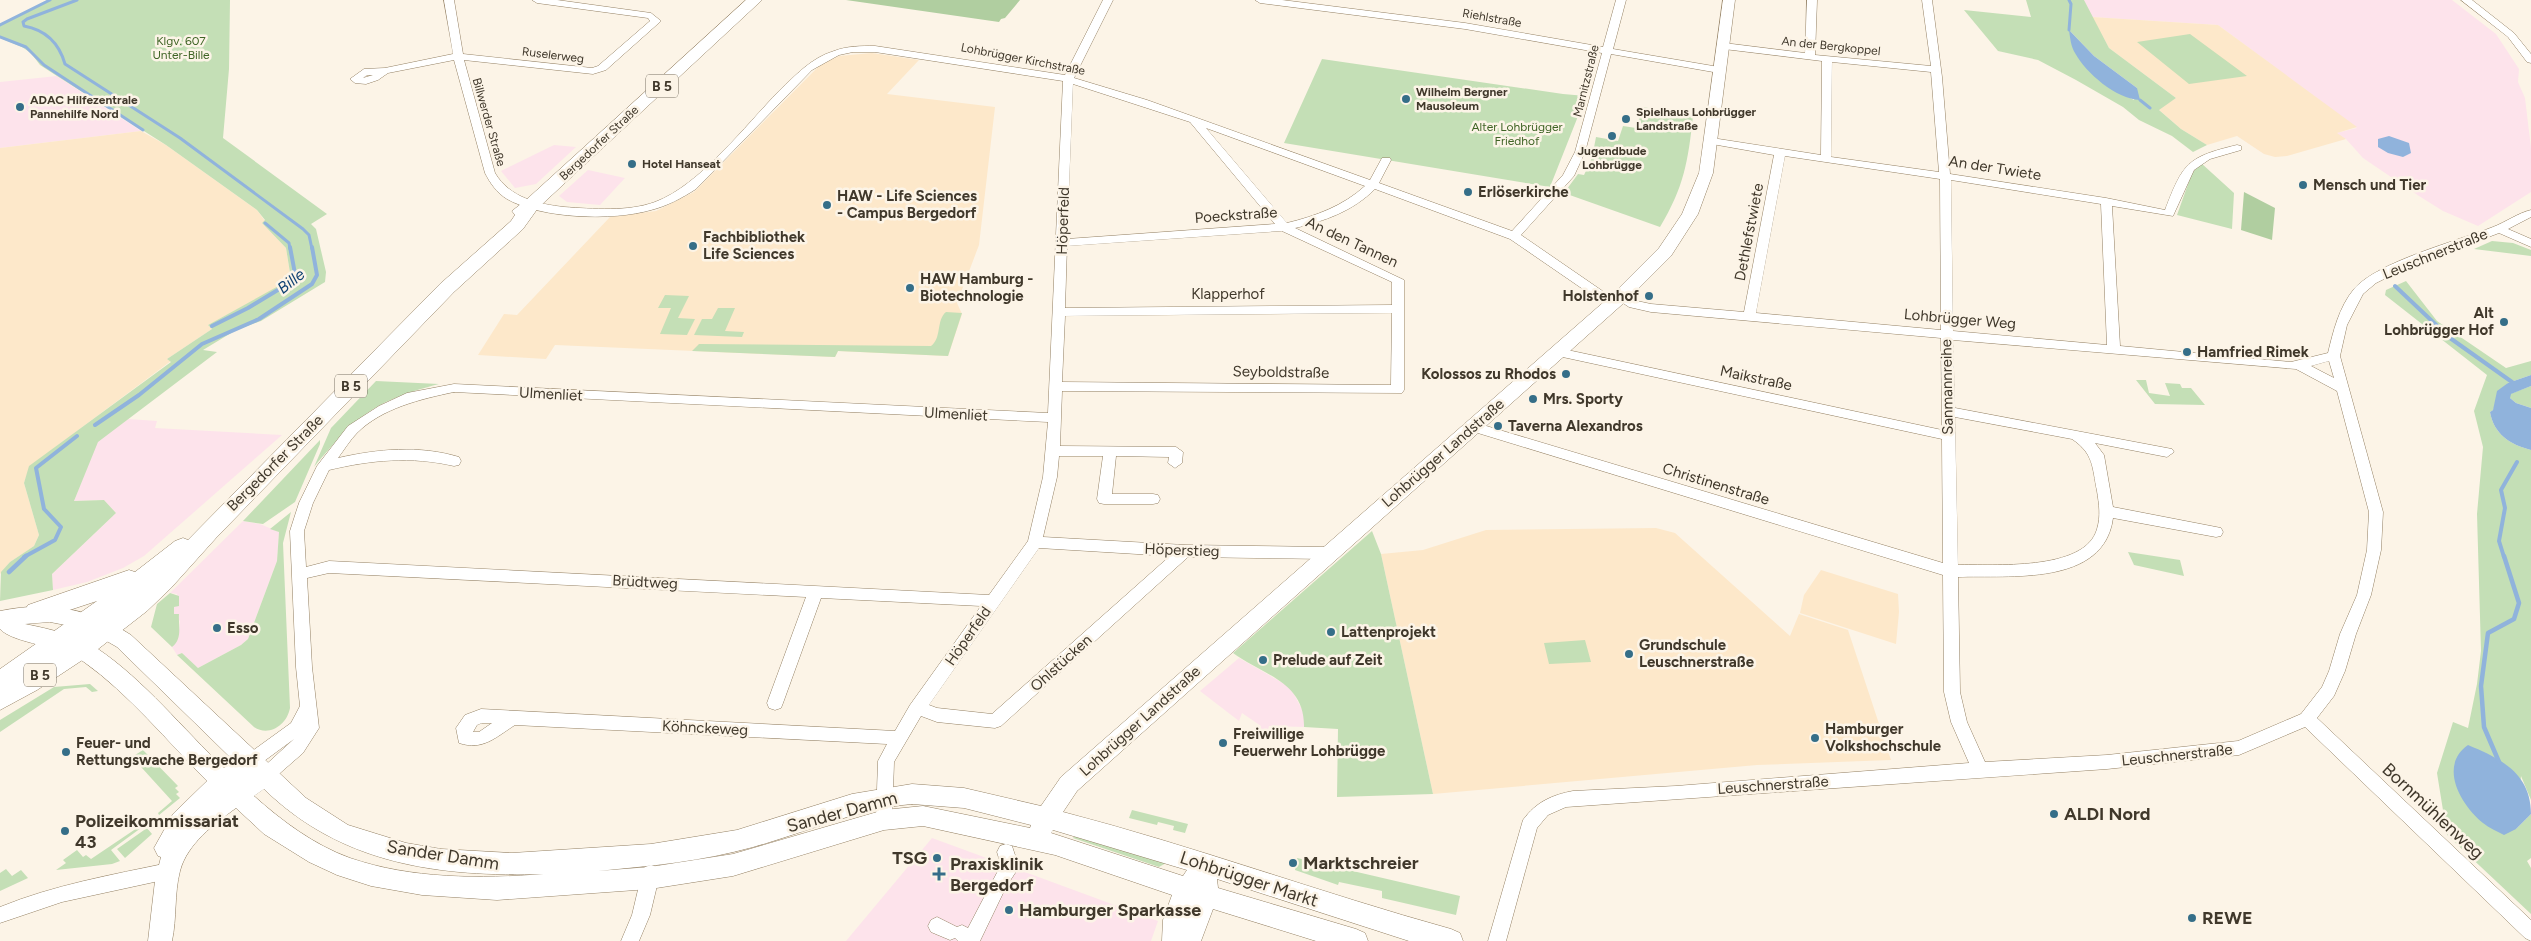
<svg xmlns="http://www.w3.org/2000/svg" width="2531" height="941" font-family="Figtree,sans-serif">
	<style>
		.commercial { fill: #fde3eb }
		.built { fill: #fde8ca }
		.green { fill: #c4dfb6; fill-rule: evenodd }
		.forest { fill: #b0cea0 }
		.water { fill: #90b3dc }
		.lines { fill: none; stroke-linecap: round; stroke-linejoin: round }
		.stream-far2 { stroke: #90b3dc; stroke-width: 3 }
		.stream-far1 { stroke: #90b3dc; stroke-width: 4 }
		.stream { stroke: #90b3dc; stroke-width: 4.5 }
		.street-casing { stroke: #948164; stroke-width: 1 }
		.secondary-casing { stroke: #948164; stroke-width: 1 }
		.primary-casing { stroke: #948164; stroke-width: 1 }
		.street { fill: #fff; fill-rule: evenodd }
		.secondary { fill: #fff; fill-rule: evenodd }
		.primary { fill: #fff; fill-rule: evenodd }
		.poi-dot { fill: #356e88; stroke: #fcf4e7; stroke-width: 2 }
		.labels { text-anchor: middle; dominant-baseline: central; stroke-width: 5; stroke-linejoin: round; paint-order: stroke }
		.far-street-label { font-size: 12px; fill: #40382b; stroke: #fcf4e7 }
		.far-park-label { font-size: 12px; fill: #3f6425; stroke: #fcf4e7 }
		.far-poi-label { font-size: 12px; font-weight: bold; fill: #40382b; stroke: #fcf4e7; text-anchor: start }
		.shield { fill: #fcf4e7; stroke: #787063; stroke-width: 1 }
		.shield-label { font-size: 14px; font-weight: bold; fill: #40382b }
		.street-label { font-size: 15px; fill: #40382b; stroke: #fcf4e7 }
		.poi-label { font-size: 15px; font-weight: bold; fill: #40382b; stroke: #fcf4e7; text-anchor: start }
		.water-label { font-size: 16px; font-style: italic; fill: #0e4072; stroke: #fcf4e7 }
		.near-street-label { font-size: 18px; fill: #40382b; stroke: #fcf4e7 }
		.near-poi-label { font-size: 18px; font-weight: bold; fill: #40382b; stroke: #fcf4e7; text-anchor: start }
	</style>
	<rect width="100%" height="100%" fill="#fcf4e7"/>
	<path class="commercial" d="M2084,0H2452L2496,34L2519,69L2518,82L2525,98L2531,148V192L2478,226L2443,211L2419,196L2363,158L2346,139L2336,133L2357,128L2218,25L2092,17Z
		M57,76L141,131L0,148V82Z
		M554,145L576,147L536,184L515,188L501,171Z
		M588,170L625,178L600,205L567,202L559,196Z
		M128,419L157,421L155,428L282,435L144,556L123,568L87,582L53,590L52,574L116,513L104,500L74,501L97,442Z
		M243,521L260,524L279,532L277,561L248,639L241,645L198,668L182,653L177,655L172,647L178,639L180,621L174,615V607L179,605L177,594L170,593Z
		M1239,658L1290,687L1304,713V727L1269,726L1268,730H1260L1261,726L1242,713L1239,721L1200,691Z
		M932,838L1158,921L1151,941H846Z"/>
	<path class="built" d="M2092,17L2218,25L2357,127L2337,133L2346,139L2287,156L2275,157L2264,154L2237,136L2207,145L2181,129L2158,109L2176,98L2109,48Z
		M872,53L919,60L887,94L995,107L979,245L957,303L962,314L948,356L838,351L835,357L555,345L546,359L478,355L504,314L517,315L610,217L656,211L694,192L820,65L839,56Z
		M141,131L166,145L257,210L265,221L262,223L286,248L291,280L208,325L212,329L167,359L171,361L30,466L24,483L39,535L34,546L10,562L0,574V148Z
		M1656,528L1675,533L1790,636L1799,614L1848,630L1891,760L1757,765L1433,794L1381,554L1423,550L1486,530Z
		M1821,570L1898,594L1899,612L1896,644L1800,613L1804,595Z"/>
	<path class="green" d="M49,0H230L229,69L223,138L327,214L311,224L316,229L326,272L325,282L261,321L236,330L203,350L217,352L98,442L74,501L104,500L116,513L52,574L53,590L0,601L1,572L10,562L34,546L39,535L24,483L29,466L171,362L167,359L212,329L208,325L291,279L286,248L262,223L265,220L257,210L166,145L57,76L40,65L31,53L22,47L0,38V25Z
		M2026,0H2084L2109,48L2176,98L2159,110L2181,129L2207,145L2193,152L2172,136L2139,120L2123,107L2076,80L2038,60L1998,51L1964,10L2031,17ZM2070,31L2094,56L2137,88L2134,100L2105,85Z
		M2190,34L2247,76L2189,84L2137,42Z
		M1322,59L1563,94L1586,96L1550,187L1284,143Z
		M1643,107L1693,116C1688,162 1684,187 1660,227L1564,193L1578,174L1584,175L1592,158L1596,137L1618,141L1623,126L1636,128Z
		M2201,163L2234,193L2232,229L2177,215L2192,173Z
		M2492,241L2513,243L2531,250V256L2474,249Z
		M2406,281L2437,321L2506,368L2531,361V375L2508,383L2493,410L2490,412C2494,434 2509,444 2531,450V800L2521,776L2516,829L2531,814V858L2527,861L2531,868V914L2447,835L2437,773L2453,722L2468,728L2477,684L2481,651L2477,514L2483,447L2474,411L2487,375L2385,295L2386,290Z
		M665,295L689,296L678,318L695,319L687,335L660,334L671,308H658Z
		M718,308H735L725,331L744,332L742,337L694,335L702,319H712Z
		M946,312L962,313L948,356L838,351L835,357L692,351L699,344L931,346C942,338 936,320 946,312Z
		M2136,380H2146L2149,393L2170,396L2165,383L2180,384L2182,388H2191L2205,405L2155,404Z
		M376,381L439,384C373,401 357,416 314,467L331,428Z
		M2531,386V408L2516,403L2510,398V394Z
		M320,440V444L295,502L263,524L243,521Z
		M291,512L283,543L290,708C287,725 269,737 254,727L177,655L182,653L198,668L241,645L248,639L277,561L279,532L270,529Z
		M1372,531L1381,554L1433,794L1337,797L1338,729L1304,727C1305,682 1263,675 1233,653Z
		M2128,552L2180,560L2184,576L2134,565Z
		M170,593L179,596V606L174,607V614H179C178,625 183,639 172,647L151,627L157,604Z
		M1585,640L1591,662L1549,664L1544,643Z
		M90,684L98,691L92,692L86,687L64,689L0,732V720L54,687Z
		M143,750L178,786L175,788L179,792L176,794L180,798L159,815L158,813L172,801L132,757Z
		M1132,810L1188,824L1185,833L1173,830L1174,826L1158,822L1157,825L1129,818Z
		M143,824L145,825L111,850L120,861L112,864L56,870L66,863L63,860L77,850L83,857L86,855L91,859Z
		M147,828L152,834L125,858L117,849Z
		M1076,834L1166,863L1159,867L1073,838Z
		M1297,858L1460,896L1456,915L1382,898V891L1339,882L1338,885L1295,870Z
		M6,869L12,876L21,870L28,878L0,891V873Z"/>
	<path class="forest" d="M846,0H1020L1005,18L1001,19L999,22Z
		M2239,189L2244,192L2275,208L2272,240L2241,230L2244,192Z"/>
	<path class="water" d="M2069,30L2094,56L2137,88L2140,100C2116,99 2086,73 2075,53C2071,47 2070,37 2069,30Z
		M2389,136L2409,143L2411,153L2403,157L2388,153L2378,147V139Z
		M2531,375V386L2511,394L2510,398L2516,403L2531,408V450C2509,444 2494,434 2490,412L2493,410L2497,391L2508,383Z
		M2468,745C2502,759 2531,774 2531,814L2516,829L2504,835C2497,831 2489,828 2483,823C2461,805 2438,766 2468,745Z"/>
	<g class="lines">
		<path class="stream-far2" d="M77,0L27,19L23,22L24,26C46,30 59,43 65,64L180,138L303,229L309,235L312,249
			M2069,0L2071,4L2069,30
			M0,25L50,0
			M0,37L26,47L44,65L143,130
			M2140,100L2150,108
			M265,223L289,243L290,249"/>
		<path class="stream-far1" d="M2395,286L2450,338L2512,382
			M212,326L248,308L296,279L290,247
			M95,425L139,395L202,344L259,319L312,284L317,275L312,247
			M24,557L55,540L61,527L44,509L36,468L77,436
			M2504,557L2499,541L2505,508L2501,490L2517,462"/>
		<path class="stream" d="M9,572L26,556
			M2499,762L2484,727L2481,686L2488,633L2514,619L2519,603L2504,556"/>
		<g class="street-casing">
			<path id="street" d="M444,0H454L463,54L592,68L598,66L650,21L648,18L537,3L532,0H557L651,13L661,21L606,70L593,74L464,60L495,173C510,198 538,204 564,207C593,209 628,212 655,202C699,186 746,125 779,91C796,75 811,58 834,51C847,46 861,46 875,46L1065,75L1103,0H1113L1074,78L1147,100L1370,180L1382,158H1390L1391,160L1379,183L1512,231L1563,175L1575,152L1602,53L1465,29L1260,3L1255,0H1282L1465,23L1603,47L1616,0H1626L1613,49L1719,67L1724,70L1719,73L1611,54L1585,152L1574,176L1521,235L1617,301L1619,304L1617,307H1609L1510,239L1375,189C1353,211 1325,221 1295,228L1404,280V390L1402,393L1062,391L1060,446L1176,447L1183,452L1182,463L1175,468L1168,463L1169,457L1116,456L1112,494H1153L1158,495L1160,499L1158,503L1153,504H1104L1099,503L1097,499L1103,456H1059L1057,477L1043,537L1185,545L1328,547L1333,549L1335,553L1333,557L1328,559L1188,557L1001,726L995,728L937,722L921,716L894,762L892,820L890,825L884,828L878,825L876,820L878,761L887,744L515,725C496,737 483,751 459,743L456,728L465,715L481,709L895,731L910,705L981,606L821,598L783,703L781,708L775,710L769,708L767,703L806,597L329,573L307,578L312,667L319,728L303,753L271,781L265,783L259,781L257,776L259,771L294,739L256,767L250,769L244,767L242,762L244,757L291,723L300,706L296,667L290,531L299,503L317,466L348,426L379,406L407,393L454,384L1048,413L1063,81L875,52H853L839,55L812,70L696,189C682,198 667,206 651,210C613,221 542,219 507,199C497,193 490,183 485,173L454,60L388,73L378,80L366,84L355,83L350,79L364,69L385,68L453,54ZM367,75H373L363,78ZM1073,84L1190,122L1275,224L1067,239ZM1206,128L1365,186C1343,206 1316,216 1287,223ZM1282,231L1392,282V305L1065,308L1067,246ZM1392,313L1391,385L1062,382L1065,316ZM454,392L1048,422L1043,477L1028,541L989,595L329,561L306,567L304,531L313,503L329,470C371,460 411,456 454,466L459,465L461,461L459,457C419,445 378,449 338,458C344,450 350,440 357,433C382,408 421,399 454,392ZM1039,548L1170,556L992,714L937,708L929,705ZM482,723H492L479,732H473L477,725Z
				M1807,0H1817L1815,55L1931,66L1922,0H1932L1942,77L1950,174L2106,198L2165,210C2183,163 2187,157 2237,145L2241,146V150L2210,159L2194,170L2173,216L2112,206L2120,346L2291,362L2328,353C2333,332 2339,307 2354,289C2377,262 2457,241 2493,227C2506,222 2518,213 2531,210V217L2508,229L2531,239V247L2499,233L2402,270L2376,283L2363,294L2347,325L2340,356L2383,512L2381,550L2371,595L2356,634L2345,671L2334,696L2317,718L2531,920V941L2525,938L2305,727L2239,755L2107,769L1566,807L1548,815L1537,828L1506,941H1488L1523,820C1536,802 1552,795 1573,791L1676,786L1969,763L1951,722L1944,692L1943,575L1468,430L1466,427L1473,422L1943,563L1942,439L1558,356L1552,352L1558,348L1942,430L1941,338L1651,312L1629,307L1614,297L1620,293L1637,301L1651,304L1744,312L1774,155L1712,144L1707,141L1712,138L1821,155L1822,61L1724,49L1719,46L1724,43L1805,53ZM1832,62L1931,72L1939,172L1831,157ZM1785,156L1940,179L1941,330L1756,313ZM1951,180L2101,204L2107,345L1953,331ZM1953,340L2296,369L2337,391L2369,512L2367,550L2357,595L2340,634L2329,671L2322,687L2301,714L2238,741L2107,755L1985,762L1967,722L1960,692L1958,577C2009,575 2104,587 2113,518L2216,537L2221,536L2223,532L2221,528L2216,527L2113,507L2104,455L2095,443L2167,457L2174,452L2172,449L1955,408ZM2329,361L2334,378L2311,366ZM1955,417L2072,439C2094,454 2092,467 2097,491C2099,504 2101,516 2097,529C2085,572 1992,564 1958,565Z
				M2461,0H2472L2514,33L2531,54V63L2527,62L2508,37Z
				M1006,844L1012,846L1019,867L1006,887L980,941H958L955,938L950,940L931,932L928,926L931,920L937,917L957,927L962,925L968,928L1001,865L997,852L1000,846Z
				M168,863L174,865L177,871L174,877L168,879L62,902L0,923V907C54,885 111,875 168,863Z
				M651,865L657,867L660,873L650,915L639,941H621L632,915L642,873L645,867Z"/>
		</g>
		<g class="secondary-casing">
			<path id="secondary" d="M1723,0H1735L1713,173L1698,214L1671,256L1626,301L1077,791L1063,812C1194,846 1321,893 1451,929L1460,933L1463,941H1409L1217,879L1218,888L1356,929L1365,933L1368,941H1316L1213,909L1201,941H1162L1163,920L1172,895L1055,855L923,826L884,830L733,876L650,889L497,900L422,895L371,886L337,875L309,862L264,834L236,808C214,824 187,844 180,871C174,894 177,918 172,941H148L155,881L161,857L158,856L154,848L173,814L207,781C167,741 129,694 84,662C61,645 14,644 0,629V611C49,601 89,608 131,635L306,798L348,825L406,843L441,849L512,853L651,844L737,830L852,794L912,784L964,788L1041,806L1061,777L1614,293L1659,248L1682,214L1699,173ZM50,622L86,629L117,647L234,761L224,768C183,729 144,680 98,649C76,635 50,629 25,624ZM264,789C342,865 440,877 544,874C481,879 411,879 350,858C314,845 282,821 254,796ZM912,804L964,808L1031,825L1030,828L923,806L884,810L733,854L650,867L598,871C650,866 703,861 753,847C807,832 856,809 912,804ZM1053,830L1187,870L1183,876L1051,833Z"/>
		</g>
		<g class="primary-casing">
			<path id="primary" d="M746,0H762L538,208L523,229L454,292L216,538L171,588L147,611L93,653L37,690L0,710V669L97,601L36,621L28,619L24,612L28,605L129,570L135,572L175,541L183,538L188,540L440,284L511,221L515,215L512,211L526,200Z"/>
		</g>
		<use href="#street" class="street"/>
		<use href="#secondary" class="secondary"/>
		<use href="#primary" class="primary"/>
	</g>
	<g class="poi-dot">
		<circle cx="1406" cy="99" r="5"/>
		<circle cx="20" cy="107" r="5"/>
		<circle cx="1626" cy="119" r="5"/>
		<circle cx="1612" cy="136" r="5"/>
		<circle cx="632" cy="164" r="5"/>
		<circle cx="2303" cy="185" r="5"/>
		<circle cx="1468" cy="192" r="5"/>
		<circle cx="827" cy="205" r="5"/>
		<circle cx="693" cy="246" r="5"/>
		<circle cx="910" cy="288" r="5"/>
		<circle cx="1649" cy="296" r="5"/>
		<circle cx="2504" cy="322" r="5"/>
		<circle cx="2187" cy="352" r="5"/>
		<circle cx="1566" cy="374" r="5"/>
		<circle cx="1533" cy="399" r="5"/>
		<circle cx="1498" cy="426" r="5"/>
		<circle cx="217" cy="628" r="5"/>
		<circle cx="1331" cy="632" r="5"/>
		<circle cx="1629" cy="654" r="5"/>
		<circle cx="1263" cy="660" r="5"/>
		<circle cx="1815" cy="738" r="5"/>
		<circle cx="1223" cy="743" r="5"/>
		<circle cx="66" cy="752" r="5"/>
		<circle cx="2054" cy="814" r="5"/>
		<circle cx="65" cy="831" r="5"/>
		<circle cx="937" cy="858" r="5"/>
		<circle cx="1293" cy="863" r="5"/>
		<path d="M936.5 866.5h5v5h5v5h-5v5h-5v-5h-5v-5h5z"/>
		<circle cx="1009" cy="910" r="5"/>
		<circle cx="2192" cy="918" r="5"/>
	</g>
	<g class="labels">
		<g class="far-street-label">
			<text transform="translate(1492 18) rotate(10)">Riehlstraße</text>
			<text transform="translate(1831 46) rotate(6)">An der Bergkoppel</text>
			<text transform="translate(553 55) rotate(7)">Ruselerweg</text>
			<text transform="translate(1023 59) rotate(11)">Lohbrügger Kirchstraße</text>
			<text transform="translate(1586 81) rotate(-76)">Marnitzstraße</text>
			<text transform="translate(489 122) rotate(74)">Billwerder Straße</text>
			<text transform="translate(599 143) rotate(-43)">Bergedorfer Straße</text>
		</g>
		<g class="far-park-label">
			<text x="181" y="41">Klgv. 607<tspan x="181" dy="14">Unter-Bille</tspan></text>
			<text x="1517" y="127">Alter Lohbrügger<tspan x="1517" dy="14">Friedhof</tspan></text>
		</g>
		<g class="far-poi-label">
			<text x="1416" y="92">Wilhelm Bergner<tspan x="1416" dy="14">Mausoleum</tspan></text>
			<text x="30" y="100">ADAC Hilfezentrale<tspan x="30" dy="14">Pannehilfe Nord</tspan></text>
			<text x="1636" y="112">Spielhaus Lohbrügger<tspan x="1636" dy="14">Landstraße</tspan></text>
			<text x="1612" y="151" text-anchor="middle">Jugendbude<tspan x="1612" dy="14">Lohbrügge</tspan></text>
			<text x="642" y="164">Hotel Hanseat</text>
		</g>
		<g class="shield">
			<rect x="646" y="74.5" width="32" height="23" rx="4"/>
			<rect x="335" y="374.5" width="32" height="23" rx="4"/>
			<rect x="24" y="663.5" width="32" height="23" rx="4"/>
		</g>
		<g class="shield-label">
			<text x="662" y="86">B 5</text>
			<text x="351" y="386">B 5</text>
			<text x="40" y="675">B 5</text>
		</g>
		<g class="street-label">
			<text transform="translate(1995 168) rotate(9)">An der Twiete</text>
			<text transform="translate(1236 215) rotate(-4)">Poeckstraße</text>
			<text transform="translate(1063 221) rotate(-88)">Höperfeld</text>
			<text transform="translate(1749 232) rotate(-79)">Dethlefstwiete</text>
			<text transform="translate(1352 242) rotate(25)">An den Tannen</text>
			<text transform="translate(2435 254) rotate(-22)">Leuschnerstraße</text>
			<text x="1228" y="294">Klapperhof</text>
			<text transform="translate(1960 319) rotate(5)">Lohbrügger Weg</text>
			<text transform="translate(1281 372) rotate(1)">Seyboldstraße</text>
			<text transform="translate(1756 378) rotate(12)">Maikstraße</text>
			<text transform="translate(1947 387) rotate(-91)">Sanmannreihe</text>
			<text transform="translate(551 394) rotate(3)">Ulmenliet</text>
			<text transform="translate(956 414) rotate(3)">Ulmenliet</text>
			<text transform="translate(1443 453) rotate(-41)">Lohbrügger Landstraße</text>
			<text transform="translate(275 463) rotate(-45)">Bergedorfer Straße</text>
			<text transform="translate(1716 484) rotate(17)">Christinenstraße</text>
			<text transform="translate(1182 550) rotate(2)">Höperstieg</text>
			<text transform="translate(645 582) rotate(3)">Brüdtweg</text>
			<text transform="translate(968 636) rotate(-55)">Höperfeld</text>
			<text transform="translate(1061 663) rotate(-42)">Ohlstücken</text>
			<text transform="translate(1140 721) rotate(-42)">Lohbrügger Landstraße</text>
			<text transform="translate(705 728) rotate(3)">Köhnckeweg</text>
			<text transform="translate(2177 755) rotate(-6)">Leuschnerstraße</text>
			<text transform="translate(1773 785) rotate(-4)">Leuschnerstraße</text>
		</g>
		<g class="poi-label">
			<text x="2313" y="185">Mensch und Tier</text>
			<text x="1478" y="192">Erlöserkirche</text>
			<text x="837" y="196">HAW - Life Sciences<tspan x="837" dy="17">- Campus Bergedorf</tspan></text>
			<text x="703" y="237">Fachbibliothek<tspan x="703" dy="17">Life Sciences</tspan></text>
			<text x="920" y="279">HAW Hamburg -<tspan x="920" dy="17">Biotechnologie</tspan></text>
			<text x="1639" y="296" text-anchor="end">Holstenhof</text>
			<text x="2494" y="313" text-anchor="end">Alt<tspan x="2494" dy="17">Lohbrügger Hof</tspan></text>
			<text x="2197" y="352">Hamfried Rimek</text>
			<text x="1556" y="374" text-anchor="end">Kolossos zu Rhodos</text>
			<text x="1543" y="399">Mrs. Sporty</text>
			<text x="1508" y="426">Taverna Alexandros</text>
			<text x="227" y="628">Esso</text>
			<text x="1341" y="632">Lattenprojekt</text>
			<text x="1639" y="645">Grundschule<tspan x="1639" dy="17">Leuschnerstraße</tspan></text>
			<text x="1273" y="660">Prelude auf Zeit</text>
			<text x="1825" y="729">Hamburger<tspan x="1825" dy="17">Volkshochschule</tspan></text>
			<text x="1233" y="734">Freiwillige<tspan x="1233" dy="17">Feuerwehr Lohbrügge</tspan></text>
			<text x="76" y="743">Feuer- und<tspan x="76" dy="17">Rettungswache Bergedorf</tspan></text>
		</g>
		<g class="water-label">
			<text transform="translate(291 281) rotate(-38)">Bille</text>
		</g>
		<g class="near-street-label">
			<text transform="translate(2433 811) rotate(43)">Bornmühlenweg</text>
			<text transform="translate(842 812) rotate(-15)">Sander Damm</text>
			<text transform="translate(443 855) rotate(9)">Sander Damm</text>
			<text transform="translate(1249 879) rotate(18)">Lohbrügger Markt</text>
		</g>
		<g class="near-poi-label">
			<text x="2064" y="814">ALDI Nord</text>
			<text x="75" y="821">Polizeikommissariat<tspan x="75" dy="21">43</tspan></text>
			<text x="927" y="858" text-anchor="end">TSG</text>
			<text x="1303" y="863">Marktschreier</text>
			<text x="950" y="864">Praxisklinik<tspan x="950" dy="21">Bergedorf</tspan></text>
			<text x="1019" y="910">Hamburger Sparkasse</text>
			<text x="2202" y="918">REWE</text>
		</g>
	</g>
</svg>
